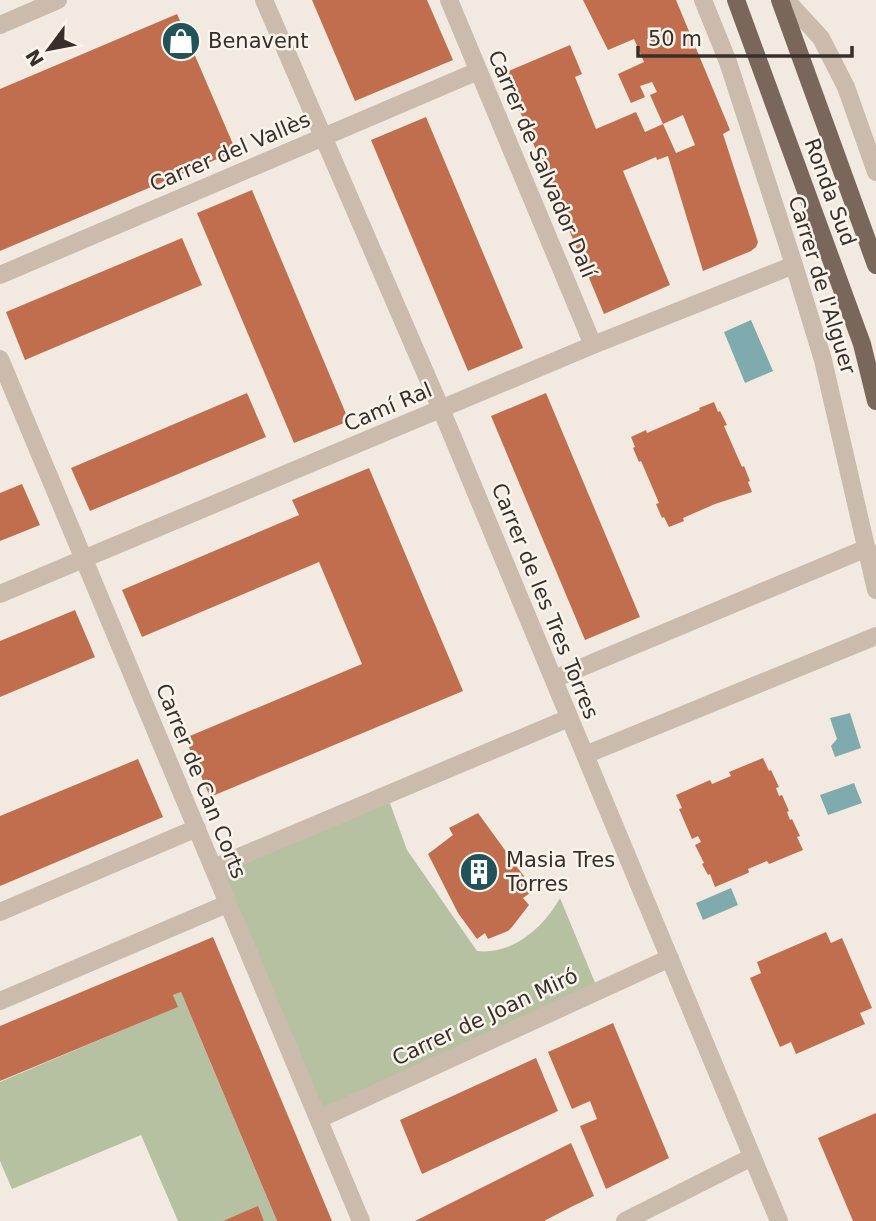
<svg xmlns="http://www.w3.org/2000/svg" width="876" height="1221" font-family="'DejaVu Sans',sans-serif">
	<style>
		.green { fill: #b5c1a0 }
		.water { fill: #7fabae }
		.building { fill: #c16e4e; fill-rule: evenodd }
		.lines { fill: none; stroke-linecap: round; stroke-linejoin: round }
		.minor { stroke: #cabbac; stroke-width: 18 }
		.major { stroke: #7a675c; stroke-width: 18 }
		.labels { text-anchor: middle; dominant-baseline: central; stroke-width: 5; stroke-linejoin: round; paint-order: stroke }
		.poi-label { font-size: 21px; fill: #382f2a; stroke: #faf4ec; text-anchor: start }
		.street-label { font-size: 21px; fill: #382f2a; stroke: #faf4ec }
	</style>
	<rect width="100%" height="100%" fill="#f2eae0"/>
	<path class="green" d="M387,795L407,850L477,951C513,955 544,927 560,898L598,990L319,1119L213,868Z
		M181,992L277,1221H264L258,1207L223,1221H178L141,1135L12,1189L0,1161V1082L177,1007L173,995Z"/>
	<path class="water" d="M751,320L773,371L745,383L724,332Z
		M850,713L861,748L835,757L831,746L837,739L830,718Z
		M854,783L862,803L828,815L820,795Z
		M731,888L738,905L703,920L696,903Z"/>
	<path class="building" d="M312,0H427L453,60L355,101Z
		M583,0H676L730,130L723,134L758,242L756,247L751,251L703,271L668,156L657,160L656,157L623,171L670,285L604,314L504,73L570,45L582,74L575,77L596,129L636,112L645,132L663,124L650,95L657,92L652,82L640,86L645,97L631,103L618,74L644,62L634,39L608,50ZM683,115L695,145L676,153L663,124Z
		M177,14L236,151L0,251V89Z
		M426,117L523,348L468,371L371,140Z
		M252,190L349,421L294,443L197,213Z
		M182,238L202,285L25,360L6,312Z
		M247,393L266,437L90,511L71,468Z
		M546,393L640,617L585,640L491,416Z
		M714,402L718,412L720,411L727,425L724,426L742,467L744,466L750,481L748,482L752,492L715,504L683,518L684,521L669,527L664,517L662,518L656,504L659,503L641,461L639,462L633,448L635,447L631,437L646,430L647,433L700,410L699,408Z
		M369,468L463,691L210,797L185,738L362,664L319,562L142,637L122,590L299,515L292,500Z
		M22,484L40,525L0,541V493Z
		M75,610L95,657L0,697V641Z
		M763,758L769,771L771,770L779,787L776,788L779,796L782,795L789,811L787,812L790,820L792,819L800,836L797,837L803,850L769,864L767,861L748,869L749,872L748,873L715,887L710,874L708,875L702,864L704,863L695,845L701,842L698,836L692,839L679,809L682,808L676,795L710,780L712,784L731,776L729,772Z
		M138,759L163,817L0,886V816Z
		M478,813L534,890L523,898L529,905L512,927L508,931L488,939L485,933L477,939L458,913L428,854L453,835L449,828Z
		M826,932L831,943L842,938L872,1008L860,1013L865,1024L796,1054L791,1042L780,1047L750,978L761,973L757,962Z
		M213,937L332,1221H277L181,992L173,995L178,1007L0,1081V1026Z
		M613,1023L669,1158L606,1189L580,1126L597,1119L590,1101L572,1109L548,1052Z
		M536,1058L558,1111L422,1174L400,1120Z
		M876,1113V1221H853L818,1138Z
		M571,1143L594,1196L571,1207L544,1221H415Z
		M258,1206L264,1221H223Z"/>
	<g class="lines">
		<path class="minor" d="M264,0L441,409L779,1221
			M449,0L593,345
			M703,0L728,62L794,265L823,360L876,590
			M786,0L821,38L846,87L876,172
			M0,25L58,0
			M0,275L478,71
			M0,359L361,1221
			M0,594L593,345L794,265
			M554,679L867,548
			M585,755L876,636
			M213,868L569,718
			M0,912L197,828
			M0,1001L227,904
			M319,1119L670,958
			M625,1221L752,1157"/>
		<path class="major" d="M736,0L862,344L876,401
			M780,0L876,265"/>
	</g>
	<defs>
		<g id="shop-disc" transform="scale(2.0125)"><circle r="9.5" fill="#215359" stroke="#faf4ec"/><path d="M-5-2.5h2.3a2.7 3.5 0 0 1 5.4 0H5L5.5 6h-11ZM-1.5-2.5h3a1.5 2.3 0 0 0-3 0Z" fill="#fff"/></g>
		<g id="building-disc" transform="scale(2.0125)"><circle r="9.5" fill="#215359" stroke="#faf4ec"/><path d="M-4-6H4V6H1V3H-1V6H-4ZM-2.5-4.3h1.7v1.8h-1.7ZM.8-4.3h1.7v1.8H.8ZM-2.5-1h1.7V.8h-1.7ZM.8-1h1.7V.8H.8Z" fill="#fff"/></g>
	</defs>
	<g fill-rule="evenodd">
		<use href="#shop-disc" x="181" y="41"/>
		<use href="#building-disc" x="479" y="872"/>
	</g>
	<g class="labels">
		<g class="poi-label">
			<text x="208" y="41">Benavent</text>
			<text x="506" y="860">Masia Tres<tspan x="506" dy="24">Torres</tspan></text>
		</g>
		<g class="street-label">
			<text transform="translate(230 152) rotate(-23)">Carrer del Vallès</text>
			<text transform="translate(542 164) rotate(67)">Carrer de Salvador Dalí</text>
			<text transform="translate(830 192) rotate(70)">Ronda Sud</text>
			<text transform="translate(822 285) rotate(73)">Carrer de l'Alguer</text>
			<text transform="translate(388 407) rotate(-23)">Camí Ral</text>
			<text transform="translate(545 601) rotate(68)">Carrer de les Tres Torres</text>
			<text transform="translate(201 781) rotate(68)">Carrer de Can Corts</text>
			<text transform="translate(485 1017) rotate(-25)">Carrer de Joan Miró</text>
		</g>
	</g>
	<g transform="translate(49 49) rotate(238)" stroke="#faf4ec" stroke-width="5" paint-order="stroke">
	<path d="M0-5L12 26L0 18L-12 26Z" fill="#382f2a"/>
	<text y="-10" font-size="19" font-weight="bold" text-anchor="middle" fill="#382f2a">N</text>
	</g>
	<path d="M638 46v10h214v-10" fill="none" stroke="#382f2a" stroke-width="3.5"/>
	<text x="648" y="46" font-size="21" fill="#382f2a" stroke="#faf4ec" stroke-width="5" paint-order="stroke">50 m</text>
</svg>
